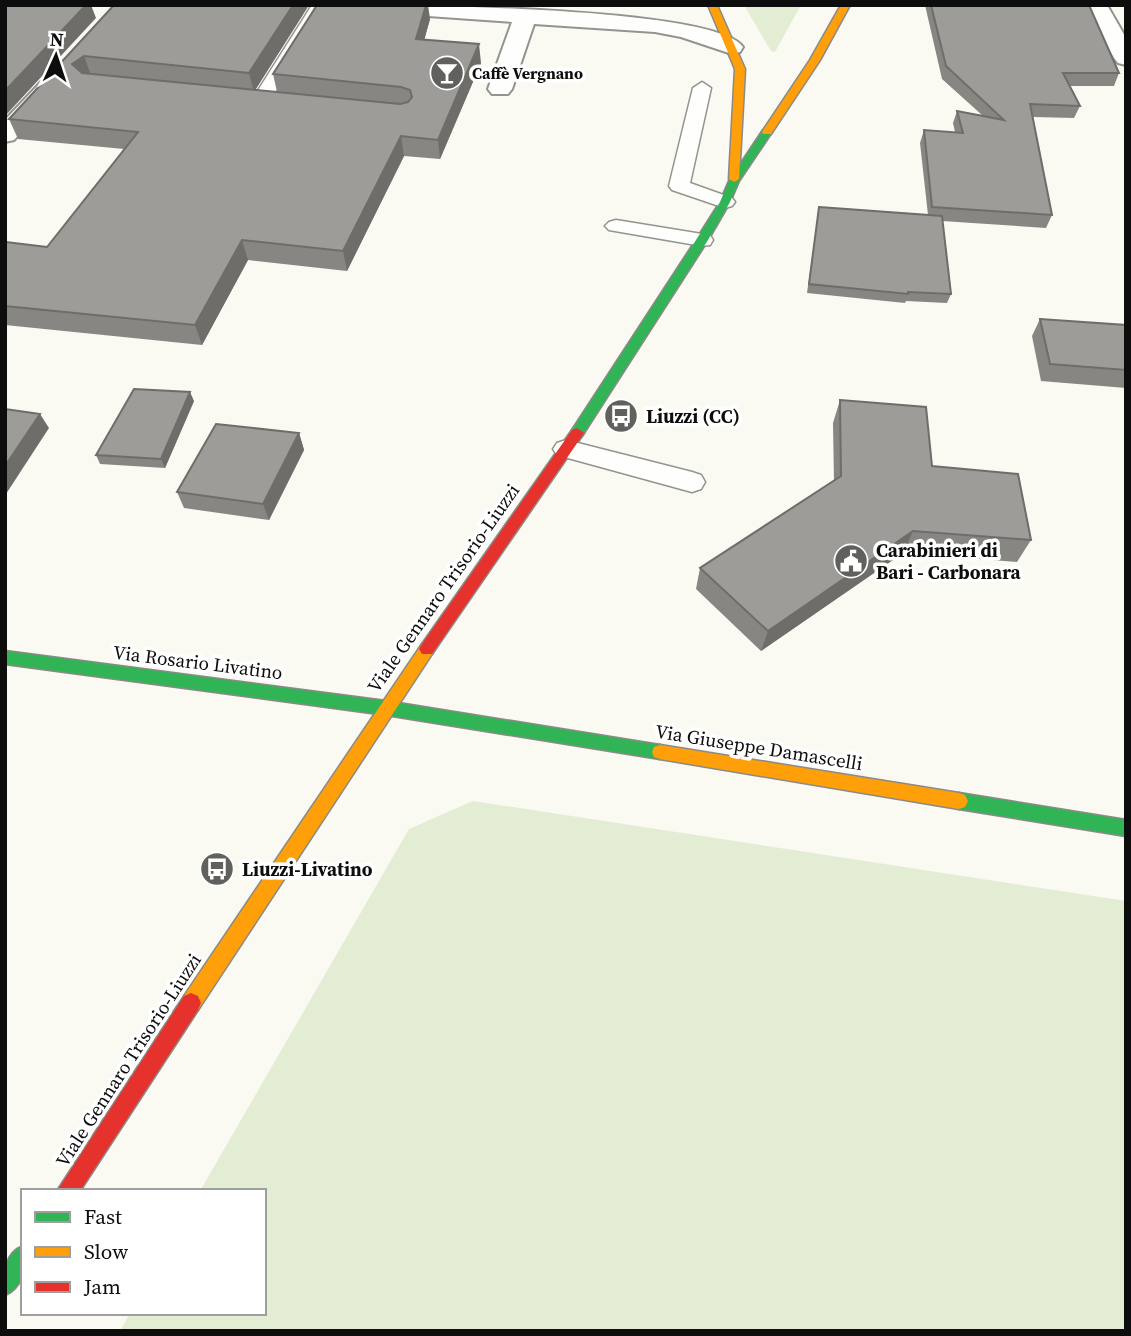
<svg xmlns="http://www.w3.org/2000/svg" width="1131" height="1336" font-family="'Source Serif 4',serif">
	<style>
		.green { fill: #e2edd4 }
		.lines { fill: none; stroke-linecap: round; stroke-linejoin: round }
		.lane-casing { stroke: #949390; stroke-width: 3 }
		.street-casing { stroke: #949390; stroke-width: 4 }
		.fast-casing { stroke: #8a8a87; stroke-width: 3 }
		.slow-casing { stroke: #8a8a87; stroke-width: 3 }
		.jam-casing { stroke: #8a8a87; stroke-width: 3 }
		.lane { fill: #fefefd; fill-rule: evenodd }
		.street { fill: #fefefd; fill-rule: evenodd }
		.fast { fill: #30b455; fill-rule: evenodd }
		.slow { fill: #ff9f0a; fill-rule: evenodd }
		.jam { fill: #e5322d; fill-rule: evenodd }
		.wall { fill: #888683 }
		.shaded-wall { fill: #6f6d6a }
		.building { fill: #9e9c98; stroke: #6f6d6a; stroke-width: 2 }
		.labels { text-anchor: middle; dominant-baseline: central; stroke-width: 7; stroke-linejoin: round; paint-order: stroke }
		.far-poi-label { font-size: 16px; font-weight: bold; fill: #0d0d0d; stroke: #fff; text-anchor: start }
		.poi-label { font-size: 19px; font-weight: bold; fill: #0d0d0d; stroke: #fff; text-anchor: start }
		.street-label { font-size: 19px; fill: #0d0d0d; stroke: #fff }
	</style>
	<rect width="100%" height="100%" fill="#faf9f2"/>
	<path class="green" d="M744,5H801L775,52L771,51Z
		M473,801L1126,901V1331H120L130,1313H264V1191H200L409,829Z"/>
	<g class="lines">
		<g class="lane-casing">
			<path id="lane" d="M312,5H329L268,104H254L252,100Z
				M702,82L711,88L690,183L732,198L735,202L732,206L725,208L672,190L669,186L693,88Z
				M616,220L702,234L710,235L713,240L710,245L702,246L609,230L605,226L609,222Z
				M566,440L692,472L701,475L705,482L701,489L692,492L557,455L553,449L557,443Z"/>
		</g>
		<g class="street-casing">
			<path id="street" d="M360,5C417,5 717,8 743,47L740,52L732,54L681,37L655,32L534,24L512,89L508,94H492L488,89L512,22L371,12L363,10Z
				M1085,5H1107L1126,38V65L1118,63L1114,58Z
				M49,80L57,82L61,87L57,92L14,140L5,142V120L41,82Z"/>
		</g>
		<g class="fast-casing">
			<path id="fast" d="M763,130L772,132L739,181L730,202L708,240L582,436H572V430L696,240L720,202L729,181Z
				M5,651L386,701L660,745L666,747L668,752L666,757L660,759L386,715L5,664Z
				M959,793L1126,820V836L959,809L953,807L950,801L953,795Z
				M23,1246C23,1265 26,1286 5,1295C5,1276 2,1255 23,1246Z"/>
		</g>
		<g class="slow-casing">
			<path id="slow" d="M708,5H717L745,69L739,179L734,182L729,179L735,69Z
				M841,5H850L820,60L771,134H763L762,132L810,60Z
				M427,643L432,644L435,649L432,654L198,1010L191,1013L184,1010L181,1003L184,996L422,644Z
				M660,745L959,793L965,795L968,801L965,807L959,809L660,759L654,757L652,752L654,747Z"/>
		</g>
		<g class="jam-casing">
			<path id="jam" d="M577,428L584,433L582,436L432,654H422L419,649L422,644L572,430Z
				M191,993L198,996L201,1003L198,1010L80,1191H57L184,996Z"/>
		</g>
		<use href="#lane" class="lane"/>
		<use href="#street" class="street"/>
		<use href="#fast" class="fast"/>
		<use href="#slow" class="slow"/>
		<use href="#jam" class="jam"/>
	</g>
	<path class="wall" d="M114,5H309L255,90L277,92L273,74L430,19L424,40L481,63L440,159L404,156L347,271L248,260L202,345L5,325V242L47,247L124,149L18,139L9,119Z
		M925,5H1089L1119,73L1114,86H1069L1080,106L1074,118L1033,117L1052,215L1046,228L942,221L951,294L947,303L906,301L905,303L807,293L819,207L928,215L920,143L924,130L955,132L953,123L957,111L982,115L942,79Z
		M1040,319L1126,325V388L1041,381L1032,336Z
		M840,400L932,466L1031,540L1017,562L903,553L761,651L696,589L700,568L834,481L833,423Z
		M194,401L165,468L100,464L96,455Z
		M299,433L304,450L269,520L184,508L177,492Z"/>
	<path class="shaded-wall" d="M86,5H91L96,18L5,116V91Z
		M293,5H309L254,92L249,73Z
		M426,5H428L430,19L419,59L416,39Z
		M479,44L481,63L440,159L438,140Z
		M84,56L91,75L80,83L72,64Z
		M401,136L404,156L347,271L343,251Z
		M242,240L248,260L202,345L195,325Z
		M190,392L194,401L165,468L161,459Z
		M40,414L49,428L6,494L5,466Z
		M299,433L304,450L269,520L263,504Z
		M913,531L903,553L761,651L768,631Z"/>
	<path class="building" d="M5,5H86L5,91Z
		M114,5H293L249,73L84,56L72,64L82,73L400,104L408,102L412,97L410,90L401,87L273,74L317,5H426L416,39L479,44L438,140L401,136L343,251L242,240L195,325L5,306V242L47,247L138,132L9,119Z
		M931,5H1089L1119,73H1063L1080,106L1030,104L1052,215L932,207L924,130L963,133L957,111L1004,120L946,66Z
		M819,207L942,216L951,294L908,292V294L809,284Z
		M1040,319L1126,325V370L1050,364Z
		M134,389L190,392L161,459L96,455Z
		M840,400L926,407L932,466L1018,474L1031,540L913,531L768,631L700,568L841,476Z
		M5,409L40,414L5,466Z
		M216,424L299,433L263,504L177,492Z"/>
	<defs>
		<g id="bar-disc" transform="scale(1.75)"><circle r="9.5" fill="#60605d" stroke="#fff"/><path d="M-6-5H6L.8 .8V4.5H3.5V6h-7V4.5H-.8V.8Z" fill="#fff"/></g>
		<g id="bus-disc" transform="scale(1.75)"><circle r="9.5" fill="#60605d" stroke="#fff"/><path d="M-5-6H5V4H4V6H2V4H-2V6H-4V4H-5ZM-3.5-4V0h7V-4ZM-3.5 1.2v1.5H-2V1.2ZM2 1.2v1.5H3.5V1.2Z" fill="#fff"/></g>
		<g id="civic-disc" transform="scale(1.75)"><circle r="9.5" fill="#60605d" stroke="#fff"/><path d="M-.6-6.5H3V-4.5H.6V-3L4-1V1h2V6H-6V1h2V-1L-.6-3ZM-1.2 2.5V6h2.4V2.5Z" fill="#fff"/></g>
	</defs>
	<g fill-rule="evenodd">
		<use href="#bar-disc" x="447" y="73"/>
		<use href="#bus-disc" x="621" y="416"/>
		<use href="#civic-disc" x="851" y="561"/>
		<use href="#bus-disc" x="217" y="869"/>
	</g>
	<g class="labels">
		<g class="far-poi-label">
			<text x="472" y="73">Caffè Vergnano</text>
		</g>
		<g class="poi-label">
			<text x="646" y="416">Liuzzi (CC)</text>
			<text x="876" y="550">Carabinieri di<tspan x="876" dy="22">Bari - Carbonara</tspan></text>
			<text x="242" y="869">Liuzzi-Livatino</text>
		</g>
		<g class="street-label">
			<text transform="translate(443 588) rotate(-55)">Viale Gennaro Trisorio-Liuzzi</text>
			<text transform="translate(198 662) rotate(7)">Via Rosario Livatino</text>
			<text transform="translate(759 747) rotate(9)">Via Giuseppe Damascelli</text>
			<text transform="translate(128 1060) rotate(-57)">Viale Gennaro Trisorio-Liuzzi</text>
		</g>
	</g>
	<rect width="1131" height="1336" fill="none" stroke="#0d0d0d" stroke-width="14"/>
	<rect x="21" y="1189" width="245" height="126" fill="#ffffff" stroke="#9e9e9e" stroke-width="2"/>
	<rect x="35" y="1212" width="35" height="10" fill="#30b455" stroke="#9e9e9e" stroke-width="2"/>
	<text x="84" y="1224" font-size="21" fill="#0d0d0d">Fast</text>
	<rect x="35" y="1247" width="35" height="10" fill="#ff9f0a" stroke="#9e9e9e" stroke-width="2"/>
	<text x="84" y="1259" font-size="21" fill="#0d0d0d">Slow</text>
	<rect x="35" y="1282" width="35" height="10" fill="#e5322d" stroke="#9e9e9e" stroke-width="2"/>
	<text x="84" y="1294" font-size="21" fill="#0d0d0d">Jam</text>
	<g transform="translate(56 56) rotate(3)" stroke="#ffffff" stroke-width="5" paint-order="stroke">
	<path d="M0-5L12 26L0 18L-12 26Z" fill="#0d0d0d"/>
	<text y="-10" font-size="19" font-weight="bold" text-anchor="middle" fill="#0d0d0d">N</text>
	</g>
</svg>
